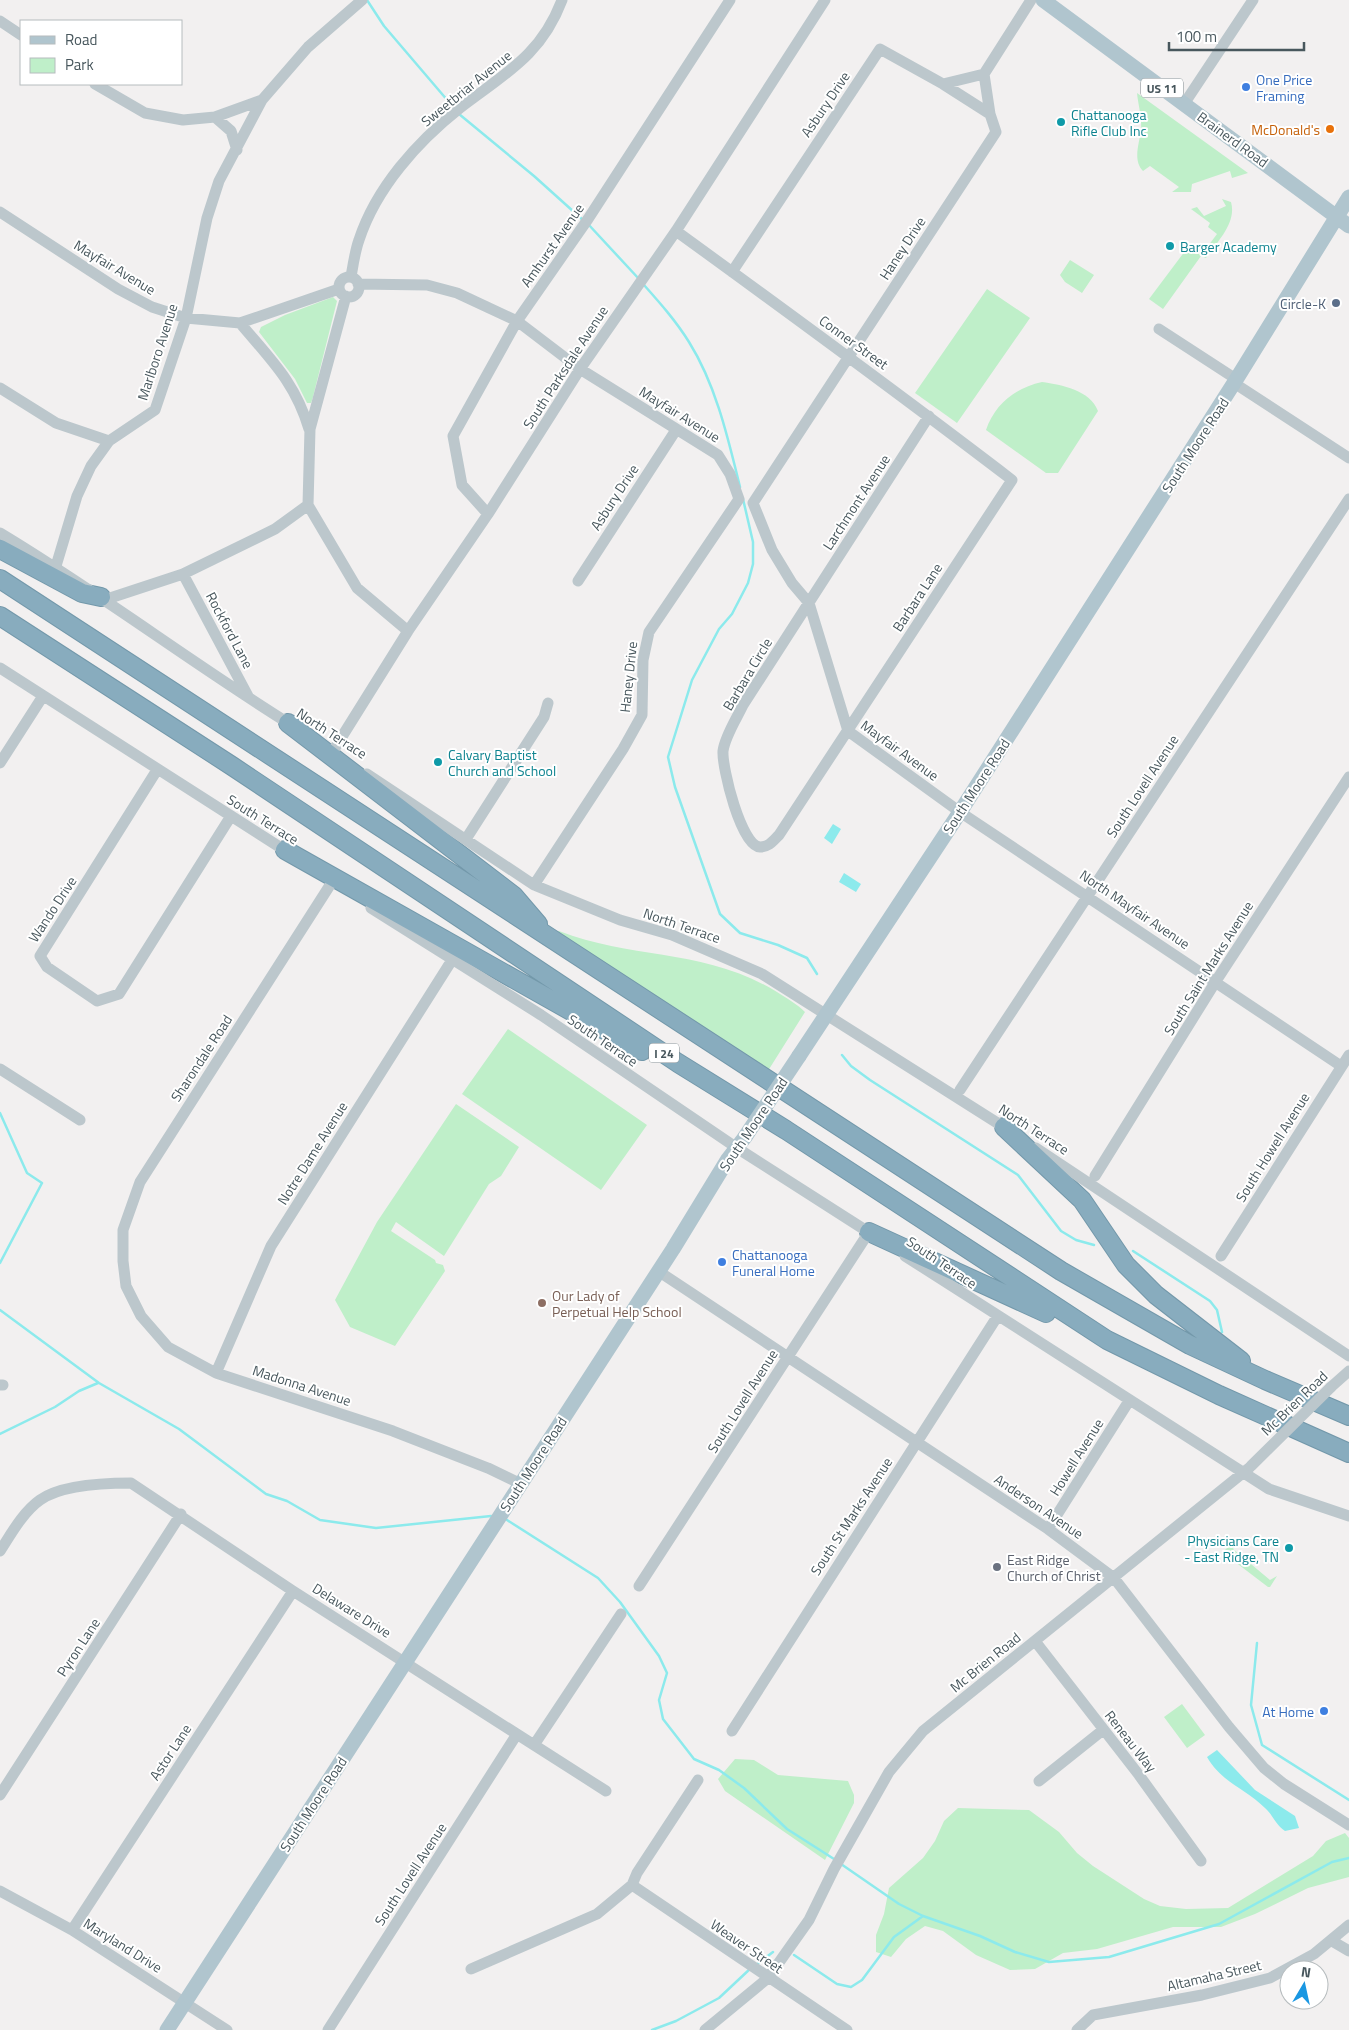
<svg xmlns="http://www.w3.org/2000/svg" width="1349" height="2030" font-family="'Titillium Web',sans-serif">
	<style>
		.green { fill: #bfefc9 }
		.water { fill: #8ceaec }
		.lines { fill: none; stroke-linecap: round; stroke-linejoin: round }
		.stream { stroke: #8ceaec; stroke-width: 2.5 }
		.highway-casing { stroke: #7398aa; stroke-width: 20 }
		.minor { stroke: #bcc7cc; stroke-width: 11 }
		.major { stroke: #b0c5ce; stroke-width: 15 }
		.highway { stroke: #88acbe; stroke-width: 18 }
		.minor-bridge { stroke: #bcc7cc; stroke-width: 11 }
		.major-bridge { stroke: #b0c5ce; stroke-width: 15 }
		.shop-dot { fill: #3f7fe0; stroke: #fff; stroke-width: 2 }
		.culture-dot { fill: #0f9aa8; stroke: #fff; stroke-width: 2 }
		.food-dot { fill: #e8710a; stroke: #fff; stroke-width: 2 }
		.service-dot { fill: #5c6f8a; stroke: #fff; stroke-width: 2 }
		.education-dot { fill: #8d6e63; stroke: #fff; stroke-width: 2 }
		.worship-dot { fill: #6b7280; stroke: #fff; stroke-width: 2 }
		.labels { text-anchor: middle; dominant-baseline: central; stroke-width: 4; stroke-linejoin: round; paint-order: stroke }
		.shield { fill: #fff; stroke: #7f898e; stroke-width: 1 }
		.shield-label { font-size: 12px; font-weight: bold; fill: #48575d }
		.shop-label { font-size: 14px; fill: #366cbe; stroke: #fff; text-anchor: start }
		.street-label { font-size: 14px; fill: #48575d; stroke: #fff }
		.culture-label { font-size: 14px; fill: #0d838f; stroke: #fff; text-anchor: start }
		.food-label { font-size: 14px; fill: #c56008; stroke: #fff; text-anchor: end }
		.service-label { font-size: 14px; fill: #4e5e75; stroke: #fff; text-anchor: end }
		.education-label { font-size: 14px; fill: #785e54; stroke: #fff; text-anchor: start }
		.worship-label { font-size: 14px; fill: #5b616d; stroke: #fff; text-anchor: start }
	</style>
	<rect width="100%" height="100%" fill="#f2f0f0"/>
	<path class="green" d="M1137,93L1248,173L1232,178L1230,171L1192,184L1191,192H1172L1179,187L1150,166L1143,171C1132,160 1140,142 1141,129C1142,117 1138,104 1137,93Z
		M1222,199L1231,202C1237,223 1217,242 1206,258L1201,256L1163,309L1149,299L1188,247L1193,250L1197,244L1205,250L1217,234L1208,227L1210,223L1191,209L1197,207L1204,216L1226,206Z
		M1070,260L1094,275L1082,293L1065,282L1060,275Z
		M987,289L1030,318L957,423L915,393Z
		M333,297L337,301L313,397L311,403H307L295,379L259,332L261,327L285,315Z
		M1042,382C1062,385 1090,390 1098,411L1058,473H1046L986,430C995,404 1015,388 1042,382Z
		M559,931C634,960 705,948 777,992C786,998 797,1004 805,1012L766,1074L556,932Z
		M508,1029L647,1125L601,1190L462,1094Z
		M456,1104L519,1147L501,1176L489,1184L444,1256L396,1222L391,1231L435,1260L436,1263L443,1265L445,1271L395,1346L350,1327L335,1300L377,1222Z
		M1234,1541L1237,1543L1233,1549L1270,1580L1277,1576L1270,1587H1268L1226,1555L1225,1550Z
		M1182,1704L1205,1735L1187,1748L1164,1717Z
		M735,1759L754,1760L778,1775L848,1781L854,1795V1803L825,1860L725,1791L718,1779Z
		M958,1808L1029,1810L1059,1832L1077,1853L1093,1866L1144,1899L1160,1906L1186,1909L1228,1908L1313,1856L1326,1841L1345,1833L1349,1838V1877L1308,1888L1255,1914L1221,1927H1173L1097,1949L1063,1953L1035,1969L1010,1970L976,1955L943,1931L925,1926L906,1939L891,1957L876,1952V1935L884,1914L889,1888L923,1858L935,1841L944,1821Z"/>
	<path class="water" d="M833,824L841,829L832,844L824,838Z
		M844,873L861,884L856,892L839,882Z
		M1217,1750L1255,1790L1295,1816L1299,1828L1285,1831C1275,1824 1273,1815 1265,1808C1245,1788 1222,1783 1207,1757Z"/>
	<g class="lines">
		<path class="stream" d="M367,0L384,26L454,108
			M459,114L534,176L584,221
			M588,224L639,279
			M644,285C660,303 676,321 689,342C716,385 728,438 740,487
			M743,499L753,542V564L748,583L732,614L719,629L692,680L668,757L675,787L720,914L740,933L778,945L807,958L817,974
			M842,1055L851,1066L870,1080L1018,1175L1061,1231L1076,1240L1094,1245
			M0,1113L27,1173L42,1183L0,1263
			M1133,1251L1210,1301L1217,1310L1222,1332
			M0,1310L99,1383L179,1429L266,1494L287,1501L320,1520L376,1528L491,1516
			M0,1434L55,1407L79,1391L98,1383
			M507,1520L598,1578L620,1602L659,1656L667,1673L659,1700L663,1719L694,1759L719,1770L744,1788L787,1829L834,1859
			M1257,1643L1251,1705L1262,1745L1349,1800
			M841,1864L899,1904L923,1916L980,1936L1015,1952L1049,1962L1109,1957L1219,1924L1332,1862L1349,1858
			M794,1955L837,1984L851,1987L862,1980L894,1937L923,1916
			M756,1965L773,1952
			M652,2030L676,2021L719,1998L751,1968"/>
		<g class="highway-casing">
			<path id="highway" d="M0,549L82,593L101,597
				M0,579L1061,1271L1190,1345L1265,1380L1349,1416
				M0,616L232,766L678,1063L786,1130L1107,1340L1219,1395L1349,1453
				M288,723L514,896L538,924
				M285,850L642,1051
				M1004,1127L1082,1200L1126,1265L1156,1295L1241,1361
				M869,1232L1046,1313"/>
		</g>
		<path class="minor" d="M0,21L21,35
			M95,84L145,113L183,120L215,117L262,100L308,47L362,0
			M943,84L990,114
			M1184,104L1253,0
			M215,117L231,131L237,150
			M0,212L118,289L152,307L186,318L240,323L339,289
			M676,231C789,313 901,395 1012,480L779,835C773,841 769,847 760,847C741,846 722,768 723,751C725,736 737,718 743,705L929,416
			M732,272L880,49L943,84L984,74
			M351,277C353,265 355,251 359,240C376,188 417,142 460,108C504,74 541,56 562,0
			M339 287a10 10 0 1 1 20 0a10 10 0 1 1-20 0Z
			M358,284L427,285L457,293L517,321L580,369L718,455L730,474L739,499
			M240,323C271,360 295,382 309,429
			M1159,329L1236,379
			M1234,383L1349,458
			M0,388L56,423L109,441
			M753,503L772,550L792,583L809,603L848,731L960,812L1341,1066
			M753,503L996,132L990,114L984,74L1031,0
			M308,505L357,588L408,631
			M488,514L462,485L453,436L517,321L588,219L730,0
			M0,533C100,593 193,664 293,726
			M56,566L77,496L91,466L109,441L155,410L186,318L207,218L219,181L262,100
			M183,574L248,696
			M578,581L676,430
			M104,600L183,574L275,529L308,505L310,429L346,296
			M0,668L289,853
			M333,751L408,631L488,514L580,369L676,231L825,0
			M0,763L43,696
			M157,770L40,956L47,967L97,1001L119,994L231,816
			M367,774L534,885L620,920L672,935L762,974L1010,1131
			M466,839L544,717L548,703
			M332,882L140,1182L123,1230V1261L126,1286L141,1316L168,1347L216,1373L393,1431L488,1468L521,1484
			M534,885L623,749L642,715L643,660L649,632L739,499
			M371,908L541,1015L737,1148L873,1235
			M0,1069L80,1120
			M960,1090L1349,499
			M1036,1148L1349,1356
			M1095,1176L1216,981L1349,777
			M905,1256L1269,1489L1349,1516
			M1221,1256L1349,1055
			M658,1271L1048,1529L1114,1578L1229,1727L1264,1768L1284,1784L1349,1825
			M216,1373L271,1246L452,960
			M0,1385H3
			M1331,1387L1349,1371
			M1048,1529L1129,1401
			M0,1551C11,1534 23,1512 40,1500C61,1485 106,1483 131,1483L293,1591L606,1791
			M639,1586L869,1232
			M1035,1641L1139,1775L1201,1861
			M732,1731L997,1317
			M534,1745L621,1614
			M1039,1781L1103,1730
			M0,1795L181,1514
			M632,1885L847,2030
			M0,1891L72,1930L227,2030
			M72,1930L293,1591
			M1332,1941L1349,1951
			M471,1969L597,1914L632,1885L637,1873L698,1780
			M328,2030L517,1734
			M705,2030L768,1978L809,1920L834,1869L889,1772L923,1731L1249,1468
			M1077,2030L1093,2015L1202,1995L1270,1978L1314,1954L1349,1925"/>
		<path class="major" d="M1043,0L1349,226
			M799,1056L960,812L1234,383L1349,197
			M167,2030L673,1249L728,1159L745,1137"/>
		<use href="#highway" class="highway"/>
		<path class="minor-bridge" d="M1251,1466L1331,1387"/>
		<path class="major-bridge" d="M745,1137L799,1056"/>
	</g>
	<g class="shop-dot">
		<circle cx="1246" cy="87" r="5"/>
		<circle cx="722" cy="1262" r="5"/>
		<circle cx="1324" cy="1711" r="5"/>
	</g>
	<g class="culture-dot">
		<circle cx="1061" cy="122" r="5"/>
		<circle cx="1170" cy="246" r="5"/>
		<circle cx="438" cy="762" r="5"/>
		<circle cx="1289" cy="1548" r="5"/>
	</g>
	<circle class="food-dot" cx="1330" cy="129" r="5"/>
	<circle class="service-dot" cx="1336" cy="303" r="5"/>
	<circle class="education-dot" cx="542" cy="1303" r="5"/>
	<circle class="worship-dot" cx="997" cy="1567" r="5"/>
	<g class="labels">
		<g class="shield">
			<rect x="1141" y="78.5" width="42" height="19" rx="4"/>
			<rect x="649" y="1043.5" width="30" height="19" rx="4"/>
		</g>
		<g class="shield-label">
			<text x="1162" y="88">US 11</text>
			<text x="664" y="1053">I 24</text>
		</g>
		<g class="shop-label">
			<text x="1256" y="79">One Price<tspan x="1256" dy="16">Framing</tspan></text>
			<text x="732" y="1254">Chattanooga<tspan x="732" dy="16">Funeral Home</tspan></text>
			<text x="1314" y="1711" text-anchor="end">At Home</text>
		</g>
		<g class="street-label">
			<text transform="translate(466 88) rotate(-39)">Sweetbriar Avenue</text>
			<text transform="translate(825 104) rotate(-56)">Asbury Drive</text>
			<text transform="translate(1233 139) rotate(36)">Brainerd Road</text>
			<text transform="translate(552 245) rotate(-55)">Amhurst Avenue</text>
			<text transform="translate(902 248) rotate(-57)">Haney Drive</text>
			<text transform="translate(115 267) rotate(31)">Mayfair Avenue</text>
			<text transform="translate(854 342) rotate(36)">Conner Street</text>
			<text transform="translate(157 352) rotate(-72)">Marlboro Avenue</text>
			<text transform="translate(565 367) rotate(-57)">South Parksdale Avenue</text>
			<text transform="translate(680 414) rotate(32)">Mayfair Avenue</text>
			<text transform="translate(1195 445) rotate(-57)">South Moore Road</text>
			<text transform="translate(614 497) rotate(-57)">Asbury Drive</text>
			<text transform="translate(856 502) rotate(-57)">Larchmont Avenue</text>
			<text transform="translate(917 597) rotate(-57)">Barbara Lane</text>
			<text transform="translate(230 630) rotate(62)">Rockford Lane</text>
			<text transform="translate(747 674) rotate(-59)">Barbara Circle</text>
			<text transform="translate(628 677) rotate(-84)">Haney Drive</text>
			<text transform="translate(332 733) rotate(33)">North Terrace</text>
			<text transform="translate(900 750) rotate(36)">Mayfair Avenue</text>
			<text transform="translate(976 786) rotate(-57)">South Moore Road</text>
			<text transform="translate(1142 786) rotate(-57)">South Lovell Avenue</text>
			<text transform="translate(263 819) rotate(32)">South Terrace</text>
			<text transform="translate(52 909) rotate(-57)">Wando Drive</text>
			<text transform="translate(1135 909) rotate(34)">North Mayfair Avenue</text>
			<text transform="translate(682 925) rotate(19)">North Terrace</text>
			<text transform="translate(1208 968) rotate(-58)">South Saint Marks Avenue</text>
			<text transform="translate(603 1040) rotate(34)">South Terrace</text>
			<text transform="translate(201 1058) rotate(-57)">Sharondale Road</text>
			<text transform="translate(753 1124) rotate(-56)">South Moore Road</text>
			<text transform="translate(1034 1129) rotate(33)">North Terrace</text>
			<text transform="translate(1272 1147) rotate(-58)">South Howell Avenue</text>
			<text transform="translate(312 1153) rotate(-58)">Notre Dame Avenue</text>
			<text transform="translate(942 1262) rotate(34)">South Terrace</text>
			<text transform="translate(302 1385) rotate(18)">Madonna Avenue</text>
			<text transform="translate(742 1401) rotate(-58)">South Lovell Avenue</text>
			<text transform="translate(1294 1403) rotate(-44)">Mc Brien Road</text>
			<text transform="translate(1076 1457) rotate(-58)">Howell Avenue</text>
			<text transform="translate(533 1464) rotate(-57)">South Moore Road</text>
			<text transform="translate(1039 1506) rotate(34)">Anderson Avenue</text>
			<text transform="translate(851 1516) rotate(-57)">South St Marks Avenue</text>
			<text transform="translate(352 1610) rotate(32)">Delaware Drive</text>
			<text transform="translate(78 1647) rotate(-57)">Pyron Lane</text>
			<text transform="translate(985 1662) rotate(-39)">Mc Brien Road</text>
			<text transform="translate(1131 1741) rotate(52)">Reneau Way</text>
			<text transform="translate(170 1752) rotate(-57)">Astor Lane</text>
			<text transform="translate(313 1804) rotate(-57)">South Moore Road</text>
			<text transform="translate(410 1874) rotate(-57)">South Lovell Avenue</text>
			<text transform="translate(123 1945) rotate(32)">Maryland Drive</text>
			<text transform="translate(747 1946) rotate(34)">Weaver Street</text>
			<text transform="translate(1214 1975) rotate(-13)">Altamaha Street</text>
		</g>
		<g class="culture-label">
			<text x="1071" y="114">Chattanooga<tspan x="1071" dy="16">Rifle Club Inc</tspan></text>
			<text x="1180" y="246">Barger Academy</text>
			<text x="448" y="754">Calvary Baptist<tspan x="448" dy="16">Church and School</tspan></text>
			<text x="1279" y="1540" text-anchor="end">Physicians Care<tspan x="1279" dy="16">- East Ridge, TN</tspan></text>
		</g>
		<g class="food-label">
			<text x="1320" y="129">McDonald's</text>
		</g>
		<g class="service-label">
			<text x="1326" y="303">Circle-K</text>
		</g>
		<g class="education-label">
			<text x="552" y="1295">Our Lady of<tspan x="552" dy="16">Perpetual Help School</tspan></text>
		</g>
		<g class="worship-label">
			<text x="1007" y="1559">East Ridge<tspan x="1007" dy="16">Church of Christ</tspan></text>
		</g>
	</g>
	<rect x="20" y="20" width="162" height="65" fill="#ffffff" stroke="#b6bcbe"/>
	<rect x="30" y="36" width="25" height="8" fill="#b0c5ce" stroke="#b6bcbe"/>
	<text x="65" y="45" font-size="15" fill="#48575d">Road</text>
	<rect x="30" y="58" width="25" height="15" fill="#bfefc9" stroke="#b6bcbe"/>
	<text x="65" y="70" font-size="15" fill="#48575d">Park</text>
	<g transform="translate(1304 1985) rotate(9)"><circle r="24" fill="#ffffff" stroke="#b6bcbe"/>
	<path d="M0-4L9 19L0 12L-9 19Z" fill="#1a97e2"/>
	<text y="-8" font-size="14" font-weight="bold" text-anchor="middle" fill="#48575d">N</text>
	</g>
	<path d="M1169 42v8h135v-8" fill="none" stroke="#48575d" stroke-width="2.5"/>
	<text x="1176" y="42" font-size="15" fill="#48575d" stroke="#ffffff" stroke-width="4" paint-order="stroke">100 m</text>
</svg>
